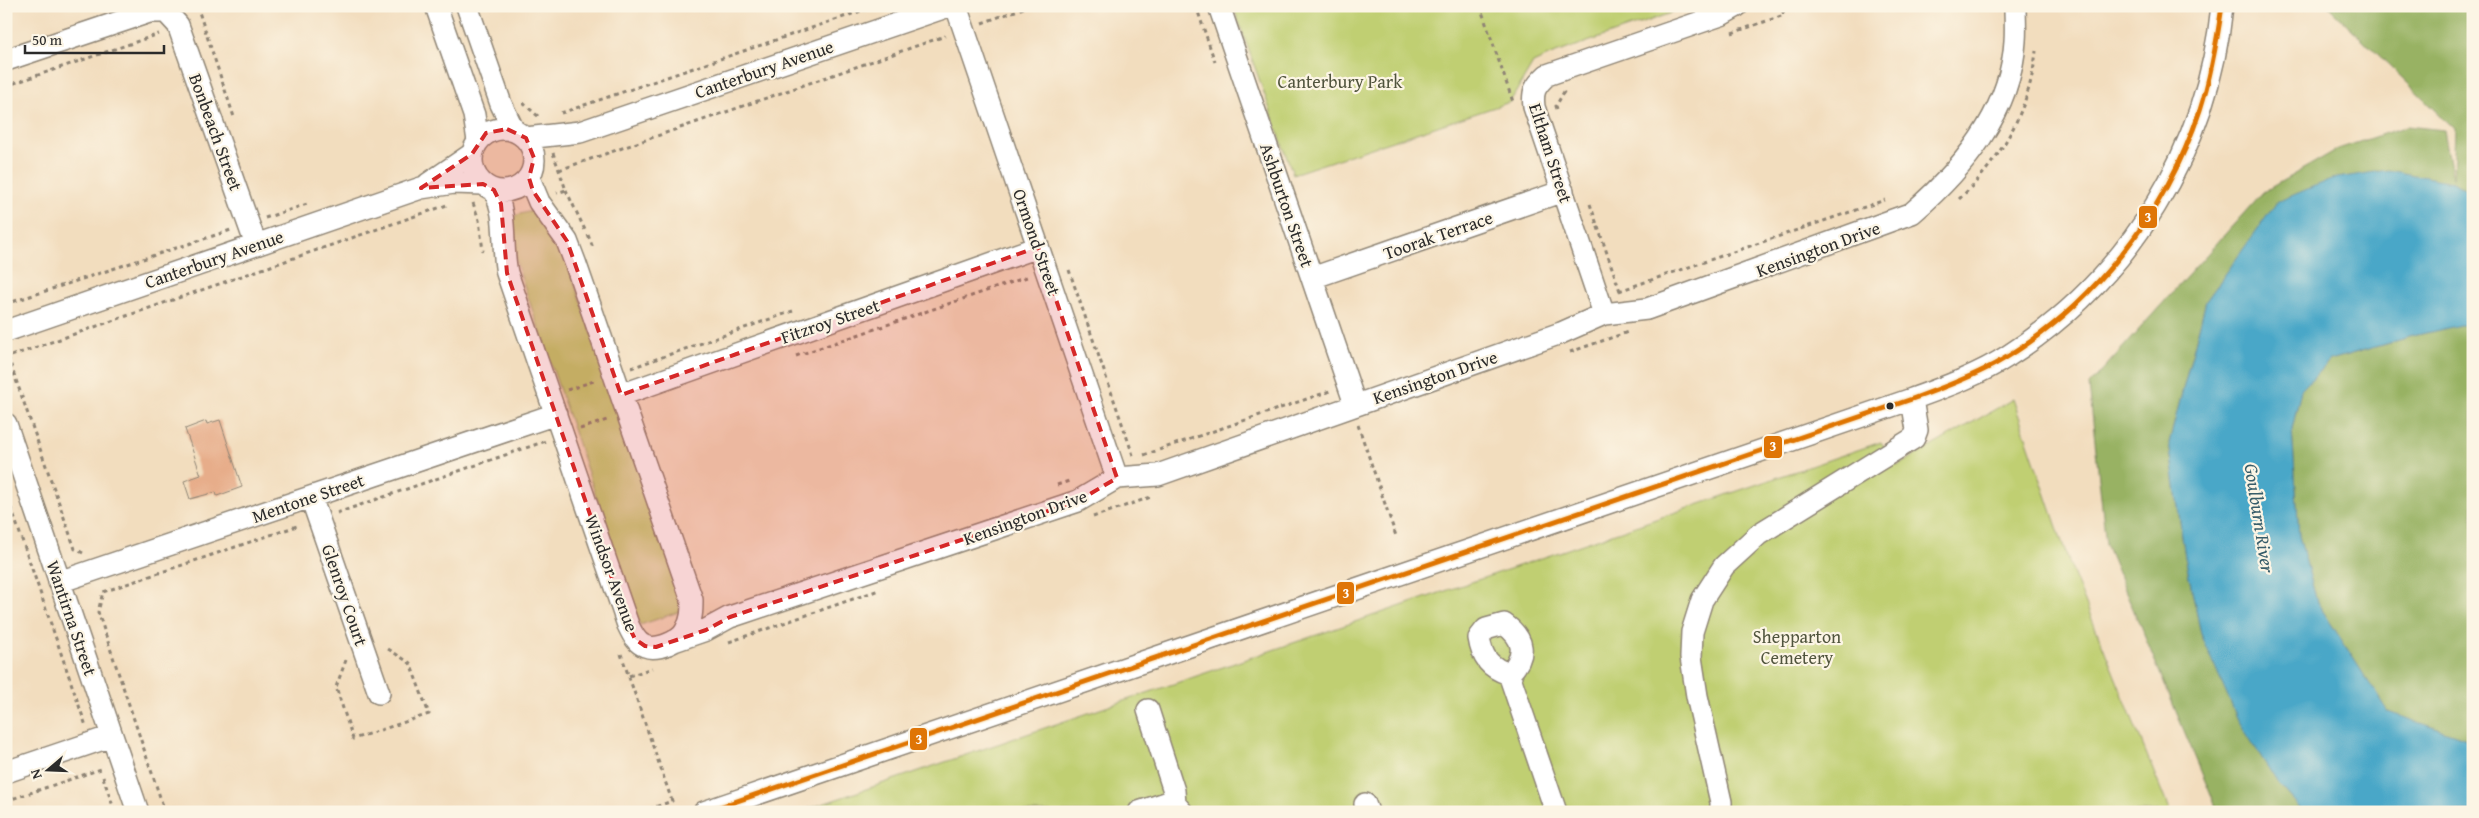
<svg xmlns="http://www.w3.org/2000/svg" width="2479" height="818" font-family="'Gentium Book Plus',serif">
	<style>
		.green { fill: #c0cf72; stroke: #767d4e }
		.forest { fill: #98b264; stroke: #626e48 }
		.water { fill: #49a7c8; stroke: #3a697a }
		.building { fill: #e7ad8a }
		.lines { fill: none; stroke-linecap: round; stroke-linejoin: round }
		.minor-casing { stroke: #8e8474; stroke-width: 24 }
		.path { stroke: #8e8474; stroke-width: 3; stroke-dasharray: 4 4; stroke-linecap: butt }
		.minor { stroke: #fff; stroke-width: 21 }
		.bus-1-casing { stroke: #fcf5e5; stroke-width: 9 }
		.bus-1 { stroke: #df7506; stroke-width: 5 }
		.marked { fill: #d62828; fill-opacity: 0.2; stroke: #d62828; stroke-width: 4; stroke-dasharray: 10 6; stroke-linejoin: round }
		.bus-dot { fill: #2b2b2b; stroke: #fcf5e5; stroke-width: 2 }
		.labels { text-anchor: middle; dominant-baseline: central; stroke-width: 4.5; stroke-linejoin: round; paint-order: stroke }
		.street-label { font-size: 18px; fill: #2b2b2b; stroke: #fcf5e5 }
		.park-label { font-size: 18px; fill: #50543d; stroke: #fcf5e5 }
		.water-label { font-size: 19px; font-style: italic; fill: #375d6a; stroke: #fcf5e5 }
		.line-badge { stroke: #fcf5e5; stroke-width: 2 }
		.badge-label { font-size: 14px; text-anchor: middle; font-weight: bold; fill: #fff }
	</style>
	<rect width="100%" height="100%" fill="#fcf5e5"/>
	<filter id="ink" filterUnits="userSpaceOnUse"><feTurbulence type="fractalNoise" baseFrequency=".02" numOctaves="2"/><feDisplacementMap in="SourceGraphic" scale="10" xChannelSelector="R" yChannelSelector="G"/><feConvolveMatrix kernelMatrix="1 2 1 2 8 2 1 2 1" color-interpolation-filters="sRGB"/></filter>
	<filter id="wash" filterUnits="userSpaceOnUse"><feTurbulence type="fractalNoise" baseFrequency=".0096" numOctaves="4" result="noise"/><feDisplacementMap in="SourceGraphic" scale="20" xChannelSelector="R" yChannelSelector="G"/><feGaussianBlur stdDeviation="1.12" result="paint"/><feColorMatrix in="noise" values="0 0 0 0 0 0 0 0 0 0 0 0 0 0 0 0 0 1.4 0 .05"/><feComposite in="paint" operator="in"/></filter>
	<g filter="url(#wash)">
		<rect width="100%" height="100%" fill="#f2ddbe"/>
		<path class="green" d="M1233,6H1691L1553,54L1533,63L1510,102L1293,174Z
			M535,210L562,247L687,609L640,625L516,262L513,216Z
			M2013,399L2070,565L2170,812H799L1881,442L1897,466Z"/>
		<path class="forest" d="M2328,6H2473V195L2453,182L2278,202L2206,301L2169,443L2185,557L2201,634L2277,782L2304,812H2218L2106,544L2089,385L2263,192L2338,149L2407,126L2444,130L2453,179L2455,129Z
			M2461,324L2473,326V741L2388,713L2317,602L2299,536L2292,429L2301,390L2330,360L2413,336Z"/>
		<path class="water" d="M2387,170L2453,182L2473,195V326L2461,325L2413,336L2330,360L2301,390L2292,429L2299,536L2317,602L2388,712L2473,741V812H2304L2277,782L2238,720L2201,634L2185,557L2169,443L2206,301L2277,202L2331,179Z"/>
		<g id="blocks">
			<path class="building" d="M220,420L242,487L217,496L216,492L190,499L184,481L201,475L185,429L206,421L207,424Z"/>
		</g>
	</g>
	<g filter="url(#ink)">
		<use href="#blocks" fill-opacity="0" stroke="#8e8474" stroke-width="1"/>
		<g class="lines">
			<g class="minor-casing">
				<path id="minor" d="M436,6L474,115L478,141
					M467,6L501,104L514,131
					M956,6L1117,478
					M1219,6L1355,404
					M6,60L149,12H166L178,25L256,245
					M472 160a31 31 0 1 1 62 0a31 31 0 1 1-62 0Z
					M526,138L580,132L949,6
					M428,184L472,154
					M494,190C508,216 501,244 507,273L628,625C632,633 636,643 645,646C657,651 681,641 686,630C692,620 692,610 692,600L575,262L567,241L539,202L529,178
					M1312,278L1563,191
					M1604,314L1534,107C1532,91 1535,86 1547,75L1721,15L1737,6
					M6,331L421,188L454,183L483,184
					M621,395L1038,247
					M6,424L138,812
					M311,497L379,693
					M59,582L556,414
					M1504,624C1525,639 1527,655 1509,674C1490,668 1482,658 1479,638L1486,629Z
					M674,641L706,630L730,617L1078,501L1117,478L1158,475L1561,333L1604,314L1647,309L1912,213C1963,169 2011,112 2015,41C2016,29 2015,18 2015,6
					M1509,674L1556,812
					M1148,710L1174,791L1175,804
					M6,772L112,736
					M1365,804L1368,812
					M704,812L1912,399C1945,387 1979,375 2008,356C2130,278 2208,149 2222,6
					M1139,812L1166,803L1175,804L1182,812
					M1721,812V802L1697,696L1691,657L1692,632L1702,600L1724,566L1759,534L1914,438L1917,430L1912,399"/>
			</g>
			<path class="path" d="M197,6L234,117
				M1196,6L1215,62
				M1480,6L1513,102
				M982,23L1029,6
				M1732,33L1784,15L1781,6
				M6,86L159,34
				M523,103L539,117
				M1557,109L1556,106L1565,90
				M561,113L876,6
				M553,153L566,190L557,193
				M559,170L945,36
				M566,190L585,230
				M1959,199C2001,160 2030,109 2036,51
				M473,203L479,220L483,251
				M1590,204L1620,291
				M265,218L307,204
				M588,235L593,248
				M1069,270L1134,458
				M1619,291L1885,200
				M6,304L231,230
				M1570,352L1628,332
				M796,356L1027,277
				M631,368L793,311
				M567,390L597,380
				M1358,425L1396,536
				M580,429L610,419
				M1144,455L1330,391
				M1057,485L1072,480
				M6,493L86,726
				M337,513L546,441
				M1093,517L1151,497
				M83,553L75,549L8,357L447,205
				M729,642L879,590
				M621,654L672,801L641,812
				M346,660L336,687L353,739L429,714L410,663L385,647
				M629,676L652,668
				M103,777L115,812
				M6,801L101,769V771
				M165,812L98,612L103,592L300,525"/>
			<use href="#minor" class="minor"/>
			<g class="bus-1-casing">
				<path id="bus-1" d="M705,812L1912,399C1940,389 1969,378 1995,364C2091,310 2166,213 2200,110C2211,76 2217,41 2222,6"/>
			</g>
			<use href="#bus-1" class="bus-1"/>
		</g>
	</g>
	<path class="marked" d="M507,129L526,138L534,158L529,178L533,191L567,241L621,395L1038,247L1117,478L1078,501L730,617L706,630L656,647L645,646L635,639L628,625L507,273L501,204L494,190L483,184L421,188L472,154L486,133Z"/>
	<circle class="bus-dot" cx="1890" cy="406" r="4.5"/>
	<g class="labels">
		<g class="street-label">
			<text transform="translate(764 69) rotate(-19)">Canterbury Avenue</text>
			<text transform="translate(216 132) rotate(70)">Bonbeach Street</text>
			<text transform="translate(1551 153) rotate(72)">Eltham Street</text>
			<text transform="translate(1287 205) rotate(71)">Ashburton Street</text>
			<text transform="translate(1438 235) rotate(-19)">Toorak Terrace</text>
			<text transform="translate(1037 242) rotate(71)">Ormond Street</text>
			<text transform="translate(1818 249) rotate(-20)">Kensington Drive</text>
			<text transform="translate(214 259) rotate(-19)">Canterbury Avenue</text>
			<text transform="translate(830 321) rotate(-19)">Fitzroy Street</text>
			<text transform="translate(1435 377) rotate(-19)">Kensington Drive</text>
			<text transform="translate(308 498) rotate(-19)">Mentone Street</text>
			<text transform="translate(1025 517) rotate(-20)">Kensington Drive</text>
			<text transform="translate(612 573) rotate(70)">Windsor Avenue</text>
			<text transform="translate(345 595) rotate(71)">Glenroy Court</text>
			<text transform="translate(72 618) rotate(71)">Wantirna Street</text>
		</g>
		<g class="park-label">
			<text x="1340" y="81">Canterbury Park</text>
			<text x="1797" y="636">Shepparton<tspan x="1797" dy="21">Cemetery</tspan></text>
		</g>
		<g class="water-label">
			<text transform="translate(2260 518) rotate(81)">Goulburn River</text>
		</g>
	</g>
	<g class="line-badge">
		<rect x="2138" y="205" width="20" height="24" rx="5" fill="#df7506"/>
		<rect x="1763" y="435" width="20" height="24" rx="5" fill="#df7506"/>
		<rect x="1336" y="581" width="19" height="24" rx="5" fill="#df7506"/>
		<rect x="909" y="727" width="19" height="24" rx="5" fill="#df7506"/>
	</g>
	<g class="badge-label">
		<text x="2148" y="222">3</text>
		<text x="1773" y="451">3</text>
		<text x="1346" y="598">3</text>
		<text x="919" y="744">3</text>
	</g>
	<rect width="2479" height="818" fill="none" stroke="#fcf5e5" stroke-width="25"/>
	<g transform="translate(48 770) rotate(251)" stroke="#fcf5e5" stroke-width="4" paint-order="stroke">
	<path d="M0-4L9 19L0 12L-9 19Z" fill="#2b2b2b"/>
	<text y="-8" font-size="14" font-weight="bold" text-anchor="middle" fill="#2b2b2b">N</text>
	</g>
	<path d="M25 45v8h139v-8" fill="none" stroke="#2b2b2b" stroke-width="2.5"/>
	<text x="32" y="45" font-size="15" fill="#2b2b2b" stroke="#fcf5e5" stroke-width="4" paint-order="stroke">50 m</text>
</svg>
